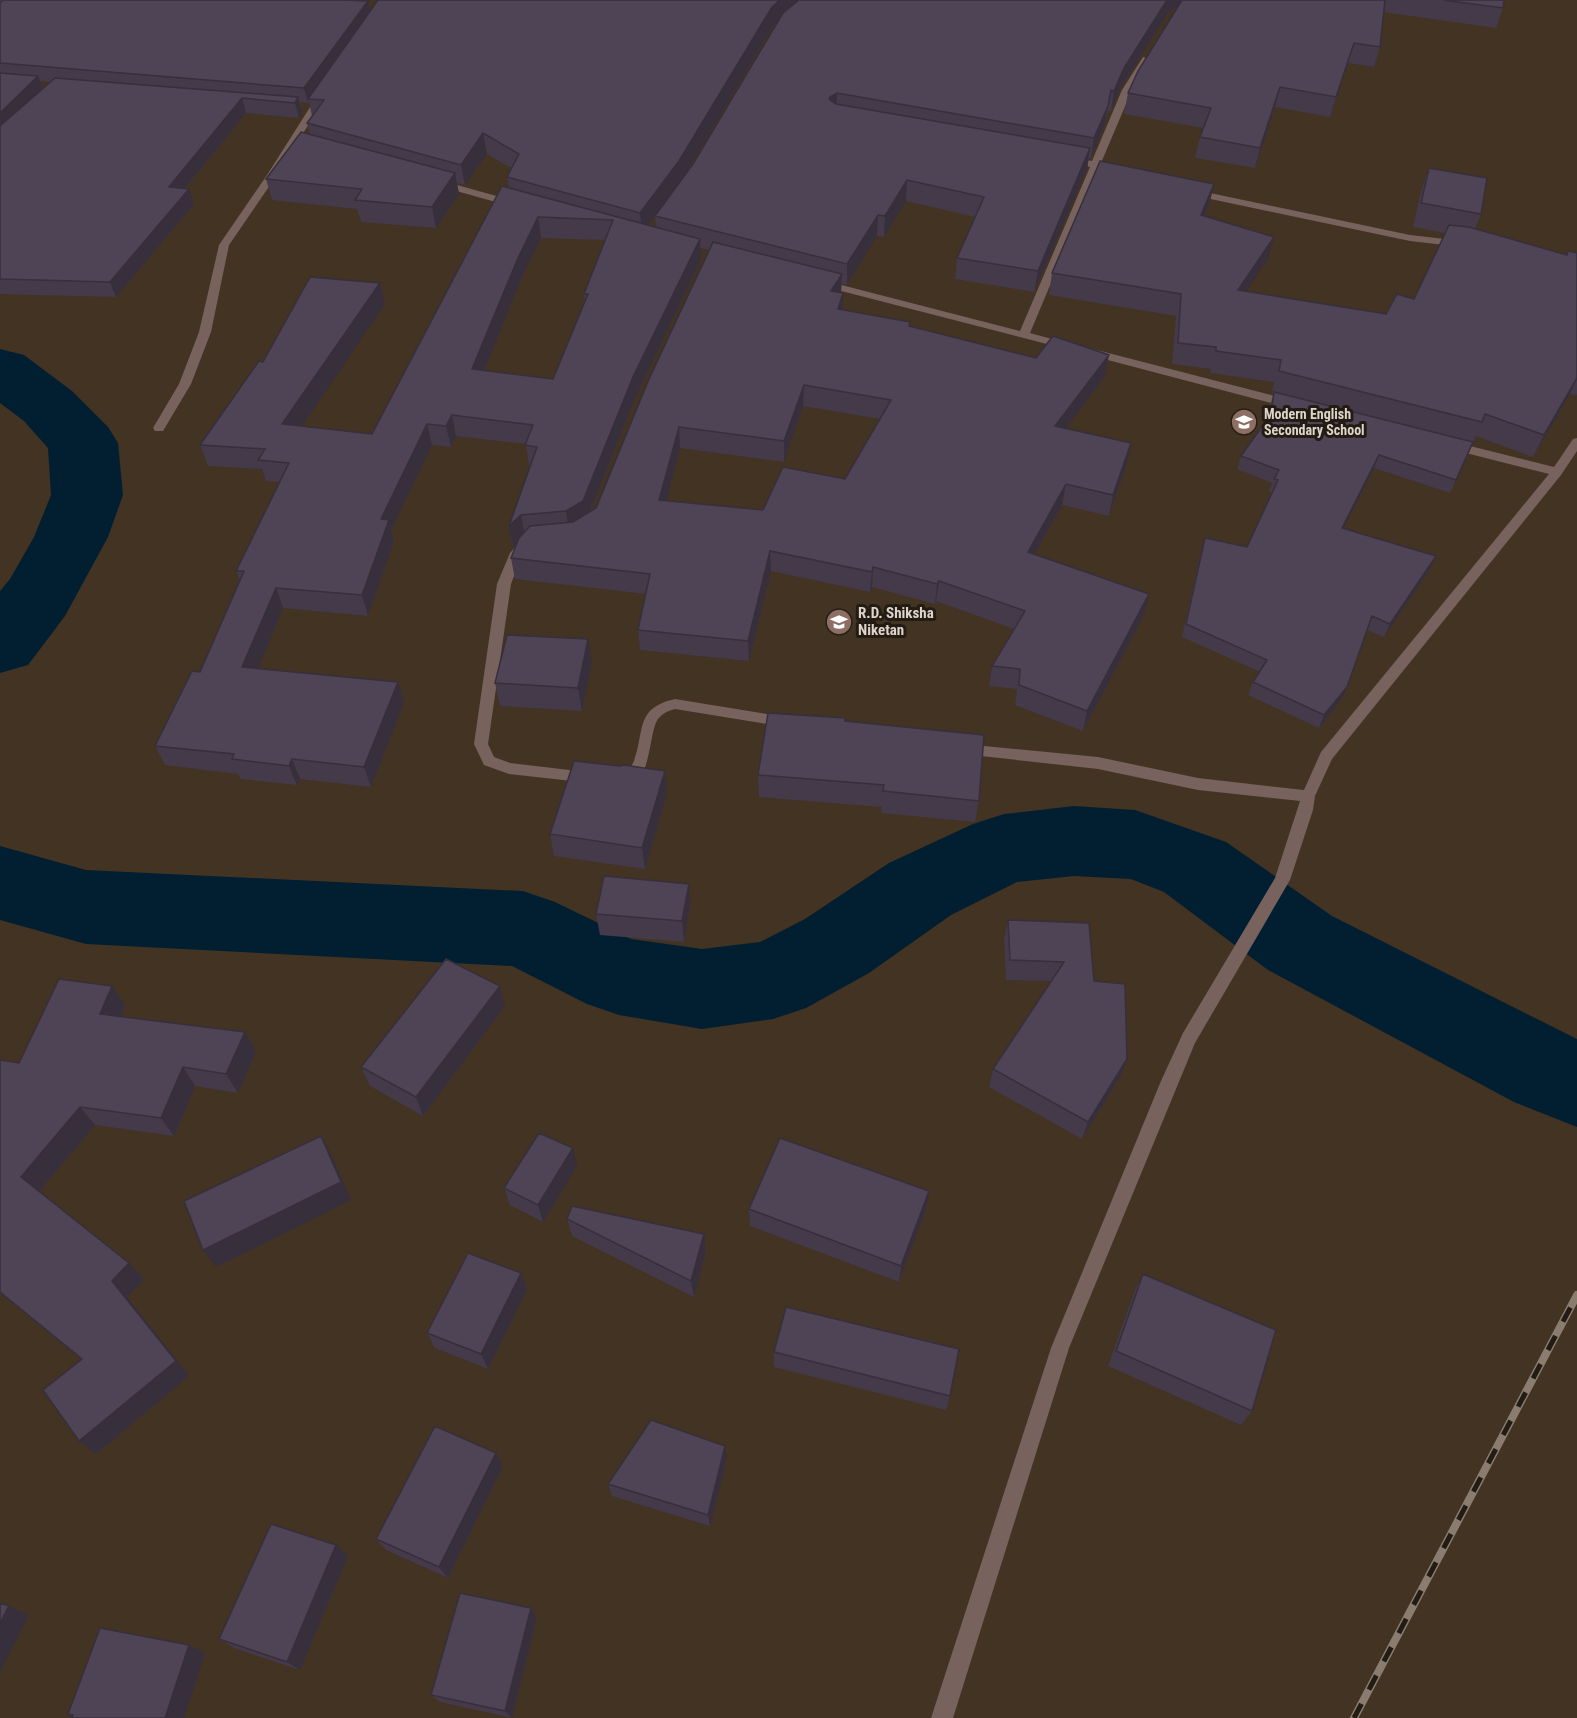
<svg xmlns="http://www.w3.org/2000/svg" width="1577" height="1718" font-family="'Roboto Condensed',sans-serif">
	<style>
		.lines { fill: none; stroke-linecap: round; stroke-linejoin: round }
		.river { fill: #021f31; fill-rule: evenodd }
		.minor { fill: #77625e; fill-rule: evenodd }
		.rail-casing { stroke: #8a7d70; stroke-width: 8 }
		.rail { stroke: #231c15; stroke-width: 5; stroke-dasharray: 16; stroke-linecap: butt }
		.wall { fill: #443a4a; fill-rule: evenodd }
		.shaded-wall { fill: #372f3c }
		.building { fill: #4f4356; stroke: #372f3c; stroke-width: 1.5; fill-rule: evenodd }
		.labels { text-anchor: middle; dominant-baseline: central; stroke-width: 6; stroke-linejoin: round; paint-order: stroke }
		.far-poi-label { font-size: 14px; font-weight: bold; fill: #ded4ca; stroke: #231c15; text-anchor: start }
		.poi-label { font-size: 15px; font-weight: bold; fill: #ded4ca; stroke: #231c15; text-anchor: start }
	</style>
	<rect width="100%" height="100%" fill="#423322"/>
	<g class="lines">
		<path class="river" d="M0,349L24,355L72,391L108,427L118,443L123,495L108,537L65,616L28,665L0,673V591L10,579L34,537L51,495L48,448L24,421L0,403Z
			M1074,806L1135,810L1226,842L1332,916L1577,1039V1127L1514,1102L1268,970L1164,892L1131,879L1074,876L1017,882L951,915L869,973L806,1008L773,1019L702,1029L619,1015L587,1004L512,966L86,944L0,920V846L86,870L523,891L555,902L631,939L702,949L760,942L805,919L889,863L973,824L1004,814Z"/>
		<path class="minor" d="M1143,57L1151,59L1132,90L1101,163L1121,172L1116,175L1099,169L1030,333L1070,344V348L1066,349L818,285L817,283L822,280L1020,331L1090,167L1064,160L1069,157L1092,161L1122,90Z
			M319,93L327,95L277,175L229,245L211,332L191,384L163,431H155L153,428L179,384L199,332L219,245L267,175Z
			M439,180L518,202L519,204L514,207L435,185V181Z
			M1191,189L1410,235L1462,241L1467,244L1462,247L1410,241L1187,194L1186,192Z
			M1089,348L1294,401L1296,404L1290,408L1085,354L1083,352Z
			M1577,438V451L1561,475L1332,759L1315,796L1313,810L1290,880L1195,1043L1069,1348L953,1718H931L1051,1348L1161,1081L1183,1033L1275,878L1300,801L1198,790L1098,769L963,754L956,749L963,744L1098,757L1198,778L1304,790L1321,752L1549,474L1446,448V442L1450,441L1554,467L1573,439Z
			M524,542L530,546L521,558L511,584L488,744L494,757L510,763L595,773L597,777L595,781L590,783L509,774L484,765L474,744L497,584L510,553L519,543Z
			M675,699L785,717L792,722L785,727L675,709C668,711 663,713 658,719C648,732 652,793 621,783L619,779C623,772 631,769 634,761C645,730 635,708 675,699Z"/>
		<g class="rail-casing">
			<path id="rail" d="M1354,1718L1577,1295"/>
		</g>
		<use href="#rail" class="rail"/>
	</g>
	<path class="wall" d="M0,0L368,1L370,12L378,0H1504L1503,8L1496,28L1383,12L1380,47L1374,67L1348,63L1330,117L1275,107L1255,168L1195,158L1200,137L1203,128L1124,114L1128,93L1180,3L1168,13L1120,89L1111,111H1108L1104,127L1091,158H1089L1087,169L1034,292L955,279L957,258L975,217L906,201L884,237L877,236L847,285L841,284V293L843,310L1105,376L1066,428L1127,464L1109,516L1062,505L1034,555L1144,615L1083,731L1015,705L1017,689L989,686L992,666L1014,629L936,601L935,604L872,587L870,592L771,571L749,661L640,650L638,630L646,594L515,579L511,558L517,543L513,547L509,526L530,467L529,466L526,444L456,436L451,447L432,445L391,530L394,541L368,616L283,608L258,669L404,702L371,787L300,779L297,785L241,779L238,774L165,765L155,746L200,672L240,581L236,571L280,482L266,481L262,469L208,466L200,445L263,362L380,283L385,304L301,426L372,434L509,188L507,177L511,168L487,154L465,185L457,183L459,194L436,228L361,222L357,209L272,200L266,179L310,134L307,123L312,116L309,102L308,103L300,102L302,112L299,118L246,113L185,189L194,204L116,297L0,294ZM777,23L693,164L655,216L656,227L648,225L772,27ZM40,81H42L50,82L43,88ZM541,238L605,240L584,294L585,302L553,379L484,370L521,279ZM700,248L709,250L596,508L590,512L635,398L701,259ZM803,406L880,419L845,479L763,510L666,501L680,448L784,462Z
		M1429,168L1481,214L1475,229L1567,255L1577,253V394L1576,395L1570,394L1533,457L1476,436L1450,493L1374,468L1343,528L1436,556L1430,569L1384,637L1367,630L1341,700L1319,728L1248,695L1253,682L1260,672L1182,637L1201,551L1205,538L1247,547L1272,493L1269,492L1272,483L1237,469L1241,456L1268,417L1270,405L1274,394L1272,393L1274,382L1210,373L1211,369L1172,364L1176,316L1049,295L1052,273L1214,184L1209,205L1205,216L1268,259L1246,291L1386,314L1414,299L1445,233L1413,227L1421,191Z
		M592,662L582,711L500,706L495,683Z
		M845,721L979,801L975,822L881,813L882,807L759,797L758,775Z
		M620,766L665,771L667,793L645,869L554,856L550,834Z
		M690,905L684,942L600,935L596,914Z
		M1008,920L1094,981L1127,1059L1120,1077L1082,1139L989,1087L993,1069L1051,981L1006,980L1004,939Z
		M125,1005L121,1016L245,1032L256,1051L238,1093L195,1086L174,1136L95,1125L39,1192L129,1263L144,1279L127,1297L189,1376L96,1454L81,1359L0,1293V1060L19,1063Z
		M505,1006L423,1116L370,1086L361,1067Z
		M577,1166L543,1222L510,1205L504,1188Z
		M929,1191L926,1209L899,1282L750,1226L749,1209Z
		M567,1219L704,1234L706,1251L694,1297L572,1236Z
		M1143,1274L1252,1411L1241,1425L1108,1366L1135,1290Z
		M527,1289L488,1369L435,1348L427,1333Z
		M774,1352L950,1396L946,1410L774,1367Z
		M496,1453L503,1466L448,1578L386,1550L376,1539Z
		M727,1459L710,1526L612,1496L608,1484Z
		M336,1545L348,1556L300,1670L234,1648L219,1639Z
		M531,1608L537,1618L512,1718L440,1702L431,1695Z"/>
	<path class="shaded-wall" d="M780,0H805L772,27L680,182L642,233L640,213L772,7Z
		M1167,0H1184L1168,13L1120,89L1111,111L1114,91L1124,68Z
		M368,1L371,16L308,99V103L304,88Z
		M1354,43L1348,63L1330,117L1336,97Z
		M38,76L44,91L0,134V113Z
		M1280,87L1275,107L1255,168L1260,148Z
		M1111,90L1104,127L1091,158L1094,138Z
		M837,93L836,114L829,99L830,97Z
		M298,97L302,112L299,118L295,103Z
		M242,98L246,113L174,202L169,187Z
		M483,133L487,154L465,185L461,165Z
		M1090,148L1087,169L1034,292L1038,271Z
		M455,173L459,194L436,228L432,207Z
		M907,180L906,201L884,237L885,216Z
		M1214,184L1209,205L1196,236L1201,215Z
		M189,189L194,204L116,297L110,282Z
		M878,215L877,236L847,285V264Z
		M538,217L541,238L521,279L476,390L472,369L518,258Z
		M1274,237L1268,259L1233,311L1238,290Z
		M700,239L701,259L635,398L586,521L569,532L566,511L633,377Z
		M842,274L841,295L831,291Z
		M380,283L385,304L289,445L282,424Z
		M843,293V314L838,309Z
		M1109,355L1105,376L1052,447L1055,426Z
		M1577,378L1570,394L1533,457L1544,435Z
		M804,385L803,406L784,462V441Z
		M452,415L456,436L451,447L446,426Z
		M427,424L432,445L391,530L394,541L368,616L362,595L381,519Z
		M679,427L680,448L661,521L659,500Z
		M1131,443L1127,464L1109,516L1113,495Z
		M1379,455L1374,468L1337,541L1342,528Z
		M1066,484L1062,505L1024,573L1028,552Z
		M521,515L525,536L513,547L509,526Z
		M770,551L771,571L749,661L748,641Z
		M1436,556L1430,569L1384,637L1390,624Z
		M873,567L872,587L870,592L872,572Z
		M939,581L936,601L935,604L937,584Z
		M276,588L283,608L251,687L242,667Z
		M1149,594L1144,615L1083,731L1087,711Z
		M588,639L592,662L582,711L578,688Z
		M398,682L404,702L371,787L364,767Z
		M1347,687L1341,700L1319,728L1324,715Z
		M292,759L300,779L297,785L289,766Z
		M665,771L667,793L645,869L642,848Z
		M689,884L690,905L684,942L682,921Z
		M112,986L125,1005L114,1033L100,1014Z
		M500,986L505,1006L423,1116L416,1097Z
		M245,1032L256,1051L238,1093L226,1074Z
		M1127,1059L1120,1077L1082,1139L1088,1122Z
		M183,1067L195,1086L174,1136L161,1118Z
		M80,1107L95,1125L37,1194L21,1177Z
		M321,1136L331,1154L351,1200L216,1267L203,1250Z
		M573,1148L577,1166L543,1222L538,1205Z
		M929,1191L926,1209L899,1282L901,1266Z
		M704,1234L706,1251L694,1297L691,1281Z
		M129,1263L144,1279L127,1297L189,1376L96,1454L79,1441L112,1281Z
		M521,1273L527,1289L488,1369L481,1354Z
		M725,1446L727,1459L710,1526L708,1515Z
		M496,1453L503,1466L448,1578L439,1567Z
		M336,1545L348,1556L300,1670L287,1662Z
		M9,1606L29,1615L0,1672V1623Z
		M531,1608L537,1618L512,1718L505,1711Z
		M189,1645L205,1653L184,1718H165Z"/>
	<path class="building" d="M3,0H344L368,1L304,88L0,63V3Z
		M378,0H780L772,7L679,161L640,213L507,177L519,154L483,133L461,165L307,123L324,100L308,99Z
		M799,0H1167L1124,68L1114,91L1111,90L1108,106L1094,138L837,93L830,97L829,99L836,104L1090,148L1038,271L957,258L984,197L907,180L885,216L878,215L847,264L655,216L693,164L783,13Z
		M1182,0H1385L1380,47L1354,43L1336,97L1280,87L1260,148L1200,137L1211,108L1128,93L1138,71Z
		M1443,0H1504L1503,8Z
		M0,73L38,76L0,113Z
		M55,78L298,97L295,103L242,98L169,187L189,189L110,282L0,279V126Z
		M301,132L455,173L432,207L355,200L362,189L266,179Z
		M1100,161L1214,184L1201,215L1274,237L1238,290L1386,314L1397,294L1414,299L1449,225L1469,227L1567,255L1568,251L1577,253V378L1544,435L1485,414L1482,422L1279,371L1281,360L1216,351V347L1178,343L1181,294L1052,273Z
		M1429,168L1487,178L1481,214L1421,203Z
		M502,186L700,239L633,377L583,501L566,511L521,515L509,526L537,447L525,445L533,425L452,415L446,426L427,424L381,519L389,520L362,595L276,588L242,667L398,682L364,767L292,759L289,766L232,759L234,754L155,746L192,671L200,672L244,571H236L289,463L258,460L265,449L200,445L259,361L263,362L310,277L380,283L282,424L372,434ZM538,217L613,220L584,294H588L553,379L472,369L518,258Z
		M713,242L842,274L831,291L843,293L838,309L910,322L909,326L1036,358L1053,336L1109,355L1055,426L1131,443L1113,495L1066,484L1028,552L1149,594L1087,711L1019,685L1020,669L992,666L1025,611L939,581L937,584L873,567L872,572L770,551L748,641L638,630L650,574L511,558L519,538L530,526L573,522L596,508L649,379ZM804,385L891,400L845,479L783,467L763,510L659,500L679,427L784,441Z
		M1274,392L1473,442L1456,480L1379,455L1342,528L1436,556L1390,624L1372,616L1347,687L1324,715L1253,682L1267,660L1186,624L1205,538L1247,547L1278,480L1274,479L1279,470L1241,456L1271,414Z
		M507,635L588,639L578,688L495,683Z
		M768,713L845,718V721L984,735L979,801L883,791L884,785L758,775Z
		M574,761L620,766L624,765L665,771L642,848L550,834Z
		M604,876L689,884L682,921L596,914Z
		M1008,920L1089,923L1094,981L1125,984L1127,1059L1088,1122L993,1069L1064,962L1010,960Z
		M446,959L500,986L416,1097L361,1067Z
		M59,979L112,986L100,1014L245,1032L226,1074L183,1067L161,1118L80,1107L21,1177L129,1263L112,1281L176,1361L79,1441L43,1390L82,1359L0,1292V1060L19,1063Z
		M539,1133L573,1148L538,1205L504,1188Z
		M321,1136L341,1182L203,1250L184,1201Z
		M780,1138L929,1191L901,1266L749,1209Z
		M572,1206L704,1234L691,1281L567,1219Z
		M468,1253L521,1273L481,1354L427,1333Z
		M1143,1274L1276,1330L1252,1411L1116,1351Z
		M786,1307L959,1349L950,1396L774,1352Z
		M651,1420L725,1446L708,1515L608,1484Z
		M435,1426L496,1453L439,1567L376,1539Z
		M271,1524L336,1545L287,1662L219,1639Z
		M460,1593L531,1608L505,1711L431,1695Z
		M0,1603L9,1606L0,1623Z
		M100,1628L189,1645L165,1718H72L73,1715L68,1714Z"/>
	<defs>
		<g id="school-disc" transform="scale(1.35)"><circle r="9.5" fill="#8d6e63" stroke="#231c15"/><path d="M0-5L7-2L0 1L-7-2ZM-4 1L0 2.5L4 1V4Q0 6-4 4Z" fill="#fff"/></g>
	</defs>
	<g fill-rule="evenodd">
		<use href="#school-disc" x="1244" y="422"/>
		<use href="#school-disc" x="839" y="622"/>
	</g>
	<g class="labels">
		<g class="far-poi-label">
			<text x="1264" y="414">Modern English<tspan x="1264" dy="16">Secondary School</tspan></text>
		</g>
		<g class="poi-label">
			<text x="858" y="613">R.D. Shiksha<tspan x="858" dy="17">Niketan</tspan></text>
		</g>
	</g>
</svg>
